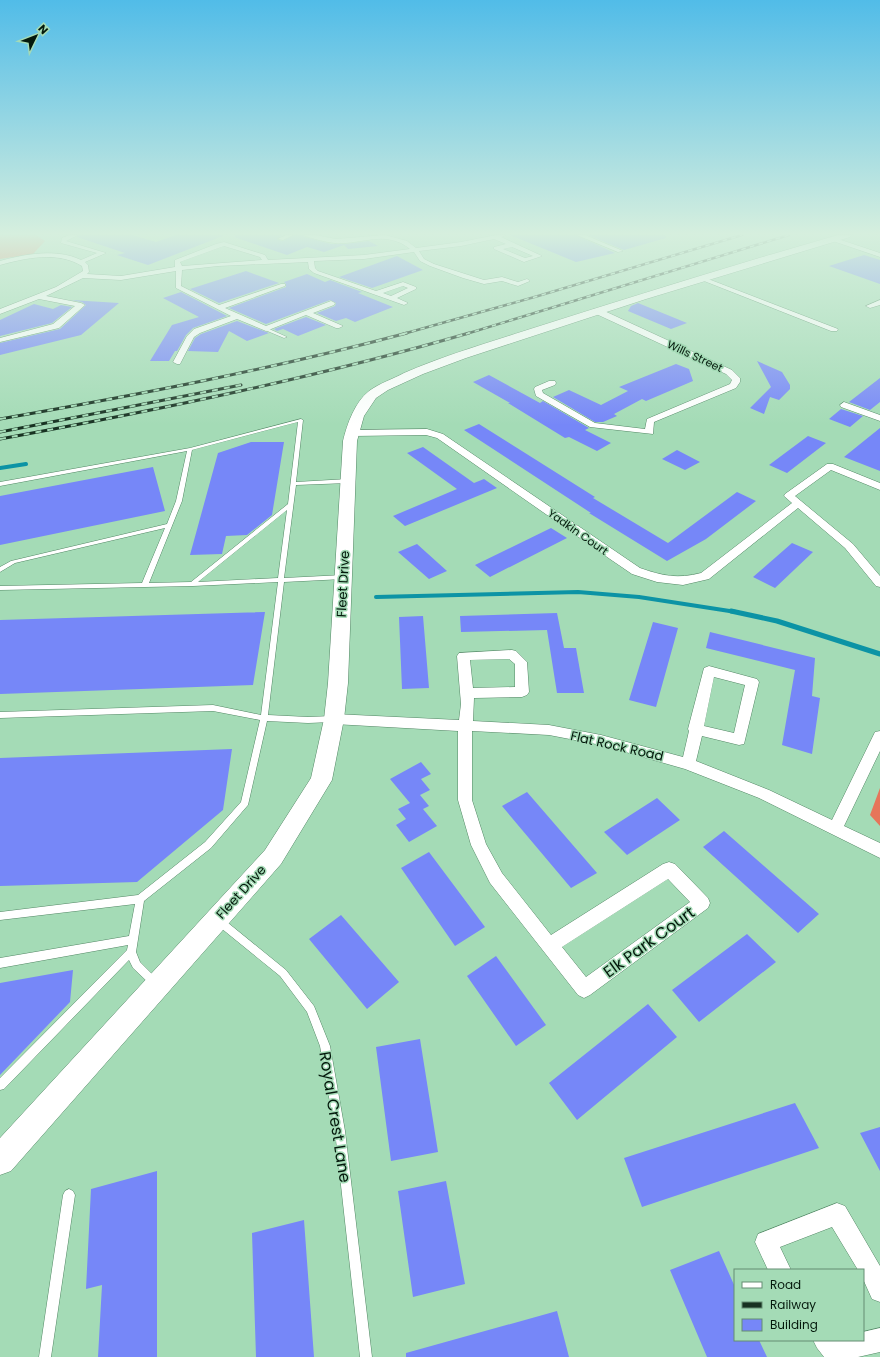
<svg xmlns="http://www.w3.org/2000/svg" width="880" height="1357" font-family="Poppins,sans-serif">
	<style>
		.green { fill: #e6755a }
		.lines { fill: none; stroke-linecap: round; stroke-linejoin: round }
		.stream-far1 { stroke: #0c93a5; stroke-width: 4 }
		.stream { stroke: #0c93a5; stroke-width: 5 }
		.building { fill: #7687f8 }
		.lane-casing { stroke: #538765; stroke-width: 1 }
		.street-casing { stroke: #538765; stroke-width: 1 }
		.secondary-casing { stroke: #538765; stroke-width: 1 }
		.lane { fill: #fff; fill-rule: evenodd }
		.street { fill: #fff; fill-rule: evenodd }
		.secondary { fill: #fff; fill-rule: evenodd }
		.rail-far1-casing { stroke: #183222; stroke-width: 2.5 }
		.rail-casing { stroke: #183222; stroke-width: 3 }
		.rail-far1 { stroke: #a4dbb6; stroke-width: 1.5; stroke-dasharray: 4.5; stroke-linecap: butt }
		.rail { stroke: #a4dbb6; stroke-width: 2; stroke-dasharray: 6; stroke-linecap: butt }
		.labels { text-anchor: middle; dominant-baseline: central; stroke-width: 3; stroke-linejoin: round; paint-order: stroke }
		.far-street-label { font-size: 11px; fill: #04190c; stroke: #a4dbb6 }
		.street-label { font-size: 13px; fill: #04190c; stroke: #a4dbb6 }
		.near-street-label { font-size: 16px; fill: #04190c; stroke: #a4dbb6 }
	</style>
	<rect width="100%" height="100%" fill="#a4dbb6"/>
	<path class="green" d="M0,235H36L45,241L33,254L0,259Z
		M880,788V826L870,815Z"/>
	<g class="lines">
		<path class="stream-far1" d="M0,468L26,464
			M376,597L578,592L639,597L736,612"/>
		<path class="stream" d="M731,611L777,621L880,654"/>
	</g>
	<path class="building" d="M79,235H132L156,242L176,235H223V236L148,265L117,255L125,253L77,237Z
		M235,235H283L277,239L278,240L283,241L294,235H303L305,237L331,244H345L369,241L378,246L348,249L344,245L324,252L307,247L287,255L234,237Z
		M510,235H576L615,253L576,262Z
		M588,235H665L666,238L624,250Z
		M864,255L880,260V284L829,266Z
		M397,256L423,270L372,288L339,277Z
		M246,271L279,283L219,303L190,289Z
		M307,274L325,282L330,280L362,292L358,293L393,307L355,322L346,318L336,321L317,313L335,306L336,303L330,300L266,324L229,308L286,287V284L284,282Z
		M181,292L227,316L193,328L186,335L177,351H175L169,361H150L172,325L199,317L163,298Z
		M71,300L119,303L81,335L0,355V343L60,329L86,305L82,302Z
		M638,303L687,323L671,329L628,311L631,306Z
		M34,304L53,309L61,305L72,307L52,323L0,336V320Z
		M306,317L326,325L298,336L283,329L277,331L274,329Z
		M237,321L269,333L247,341L229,331L218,352L188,351L195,338L201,334Z
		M757,361L782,372L790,385V389L779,400L770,397L764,414L750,408L771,387Z
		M676,364L689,369L693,381L646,401L642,399L614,414L617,416L603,422H595L553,397L569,390L601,405L628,391L619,387Z
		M489,375L540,403L543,401L589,428L585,430L611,443L597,451L569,437L565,438L508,403H510L473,382Z
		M880,378V402L870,410L849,402Z
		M841,409L863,416L850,427L829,419Z
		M479,424L595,497L593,498L668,543L737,492L756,501L706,539L667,561L589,513H591L464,430Z
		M880,428V471L844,457Z
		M808,436L826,443L787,473L769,465Z
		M251,442H284L272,515L247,535L226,536L222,554L190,555L218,453Z
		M423,447L474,483L484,479L497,488L405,526L393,516L457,489L407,453Z
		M677,450L700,462L685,470L662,459Z
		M153,467L165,511L0,545V496Z
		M551,528L567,538L490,577L475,565Z
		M792,543L813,552L775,588L753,577Z
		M417,544L447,571L429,579L398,552Z
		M265,612L253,685L0,694V620Z
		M557,613L564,648H576L584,693H557L547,630L461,632L460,616Z
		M423,616L429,688L402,689L399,617Z
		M653,622L678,628L656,707L629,700Z
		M710,632L815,658L812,696L820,698L812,754L782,745L795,670L706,648Z
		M232,749L223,810L137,882L0,886V758Z
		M421,762L431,774L421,779L430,790L420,795L429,806L423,809L437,826L409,842L396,825L406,819L398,809L410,803L390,779Z
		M527,792L597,873L571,888L502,806Z
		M657,798L680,820L627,855L604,832Z
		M724,831L819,914L798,933L703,847Z
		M429,852L485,927L455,946L401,868Z
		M341,915L399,982L367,1009L309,939Z
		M747,934L776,962L699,1022L672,990Z
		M496,956L546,1025L516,1046L467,976Z
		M73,970L70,1002L0,1075V983Z
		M648,1004L677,1037L577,1120L549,1083Z
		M420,1039L438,1152L391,1161L376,1047Z
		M795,1103L819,1148L642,1207L624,1158Z
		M880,1127V1171L860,1133Z
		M157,1171V1357H98L102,1285L86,1289L91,1189Z
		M446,1181L465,1284L413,1297L398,1191Z
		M304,1220L314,1357H256L252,1233Z
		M719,1251L735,1287V1340H759L767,1357H707L670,1270Z
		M557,1311L569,1357H406V1353Z"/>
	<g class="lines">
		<g class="lane-casing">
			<path id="lane" d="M265,328H267L287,337L284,338L265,330Z
				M301,419L303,420L296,482L348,479L351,481L348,483L296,485L284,578L343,575L346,577L343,579L284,582L268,715L308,717L332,716L335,717L336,719L335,721L332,722L308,723L267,721L248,805L211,848L144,901L136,952L140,962L158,980L160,983L158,986L155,988L152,986L133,968L129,960L4,1089L0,1090V1078L127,950L128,945L0,968V958L129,936L135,904L0,920V912L138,895L205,842L241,802L260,720L213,711L0,718V712L213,705L261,715L278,582L193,586L0,590V586L142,583L165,528L15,563L0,572V567L11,561L167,524L176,501L187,451L0,486V482L190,448ZM298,422L288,504L191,582L149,583L182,501L192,450ZM287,510L278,578L198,582Z
				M219,917L222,918L286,970L314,1006L330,1046L345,1131L372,1357H360L335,1131L320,1046L307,1012L280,976L216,924L214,921L216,918Z
				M69,1189L73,1191L75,1195L51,1357H39L63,1195L65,1191Z"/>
		</g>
		<g class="street-casing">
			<path id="street" d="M70,235H78L66,241L106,253L85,262L88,265L89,272L87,274L121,276L175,267V260L216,244L224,242L265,255L268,260L364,255L410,249C385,229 362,245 335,243C325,242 315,239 305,236L304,235H315L336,239L385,235L407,241L416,248L461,242L496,235H506L501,237L542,256L524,262L494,249V247L506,244L494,239L461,246L419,251L424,259L434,264L484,280L502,277L518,282L527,279L530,281L518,286L502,281L484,284L463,278L430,266L420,261L414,252L364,259L314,261L315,268L318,271L376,291L403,282L416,287V289L397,298L408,303L404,305L314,273L309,269L308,262L218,266L182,270L181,286L219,305L281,284H285V286L225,308L266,326L331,301L335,303L334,305L313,313L343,326L339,328H336L306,315L266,331L237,319L200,333L194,337L180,364H177L173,362L187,336L194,329L231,316L176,288V271L121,280L83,278L46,296L81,303L85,305L59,328L0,342V338L53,324L75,306L39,299L0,314V309L56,287L83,271L82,266C57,251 26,258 0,265V261C25,254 57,248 81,260L97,253L61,243L62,238ZM224,246L260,257L262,260L182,266L180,262ZM512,247L533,256L525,258L503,249ZM403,286L408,288L391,296L383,293Z
				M286,235H293L283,240L278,239Z
				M577,235H585L623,251L618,252Z
				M832,237L880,253V257L830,240V238Z
				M699,277H703L838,329L837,331H831L699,279Z
				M880,300V305L870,308L866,306Z
				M594,309H600L732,370L740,378V382L736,388L654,422L653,434L590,427L536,396L534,389L535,387L549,381H555L556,383L555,385L542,390L543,393L595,423L645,429L647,419L730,384L732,380L726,374L594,313Z
				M844,402L880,415V421L841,407L840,405Z
				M427,429L443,434L640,568C663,576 677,579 701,573L792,503L784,496L785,494L827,464H833L880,483V490L831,470L795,496L853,544L880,576V587L876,586L845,548L798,508L709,579L683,585L657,582L632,574L610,559L437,438L426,435L352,436L347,433L352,430Z
				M512,650L516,651L527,662L529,692L527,695L522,697L474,698L473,721L549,725L601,735L683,757L689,731L688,729L704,668L709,666L757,679L759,682L744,744L739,745L702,736L696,761L769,790L832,820L875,732L880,731V751L844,826L880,843V858L759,798L685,769L601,745L549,735L472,731V800L486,844L502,873L551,935L663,864L669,862L675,864L708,898L710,903L708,908L590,995L584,998L578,995L490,883L471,845L458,800V731L334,724L329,723L327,719L329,715L334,714L459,720L461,704L457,656L459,653ZM509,659L515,664V687L473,688L470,660ZM714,677L745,685L734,733L704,726ZM668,879L690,902L586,977L562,947Z
				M837,1203L845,1206L880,1266V1302L872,1299L863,1279V1270H858L832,1227L780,1247L791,1270H768L755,1242L758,1234Z
				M880,1328V1352L858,1357H824L817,1348L813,1340H863V1332Z"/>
		</g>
		<g class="secondary-casing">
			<path id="secondary" d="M838,235H851L850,237L646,299L466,358L423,374L388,390L376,398L364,416L357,441L348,683L344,719L332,780L281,864L11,1171L0,1175V1138L265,850L311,778L324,719L328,683L343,441C347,424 355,402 369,391C380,383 393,379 404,373C443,356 484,344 524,331C628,298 733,265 838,235Z"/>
		</g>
		<use href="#lane" class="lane"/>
		<use href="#street" class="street"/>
		<use href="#secondary" class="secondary"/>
		<g class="rail-far1-casing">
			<path id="rail-far1" d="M403,334L538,296L742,235
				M466,334L789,235"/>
		</g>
		<g class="rail-casing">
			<path id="rail" d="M0,419C137,395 273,369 407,333
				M0,432L241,385
				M0,439C158,410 315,378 469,333"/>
		</g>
		<use href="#rail-far1" class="rail-far1"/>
		<use href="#rail" class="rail"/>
	</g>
	<linearGradient id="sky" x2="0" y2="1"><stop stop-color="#51bce8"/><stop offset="0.55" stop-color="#d6efde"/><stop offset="1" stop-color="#d6efde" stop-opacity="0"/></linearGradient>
	<rect width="880" height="425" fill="url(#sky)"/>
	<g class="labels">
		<g class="far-street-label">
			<text transform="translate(695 356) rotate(25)">Wills Street</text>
			<text transform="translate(578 532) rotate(35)">Yadkin Court</text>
		</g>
		<g class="street-label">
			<text transform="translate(343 584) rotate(-87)">Fleet Drive</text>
			<text transform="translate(617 746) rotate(13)">Flat Rock Road</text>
			<text transform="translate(241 892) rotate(-48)">Fleet Drive</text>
		</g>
		<g class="near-street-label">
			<text transform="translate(649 942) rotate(-36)">Elk Park Court</text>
			<text transform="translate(335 1117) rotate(81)">Royal Crest Lane</text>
		</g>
	</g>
	<rect x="734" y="1269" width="130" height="72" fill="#a4dbb6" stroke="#648d72"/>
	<rect x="742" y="1282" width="20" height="6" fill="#ffffff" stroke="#648d72"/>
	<text x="770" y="1289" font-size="12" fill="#04190c">Road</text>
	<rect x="742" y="1302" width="20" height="6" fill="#183222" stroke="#648d72"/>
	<text x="770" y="1309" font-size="12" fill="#04190c">Railway</text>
	<rect x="742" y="1319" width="20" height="12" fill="#7687f8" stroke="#648d72"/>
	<text x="770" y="1329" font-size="12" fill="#04190c">Building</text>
	<g transform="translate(36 36) rotate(47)" stroke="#a4dbb6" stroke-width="3" paint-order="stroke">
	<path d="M0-3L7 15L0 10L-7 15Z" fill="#04190c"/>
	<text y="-6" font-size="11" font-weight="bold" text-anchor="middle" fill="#04190c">N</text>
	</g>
</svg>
